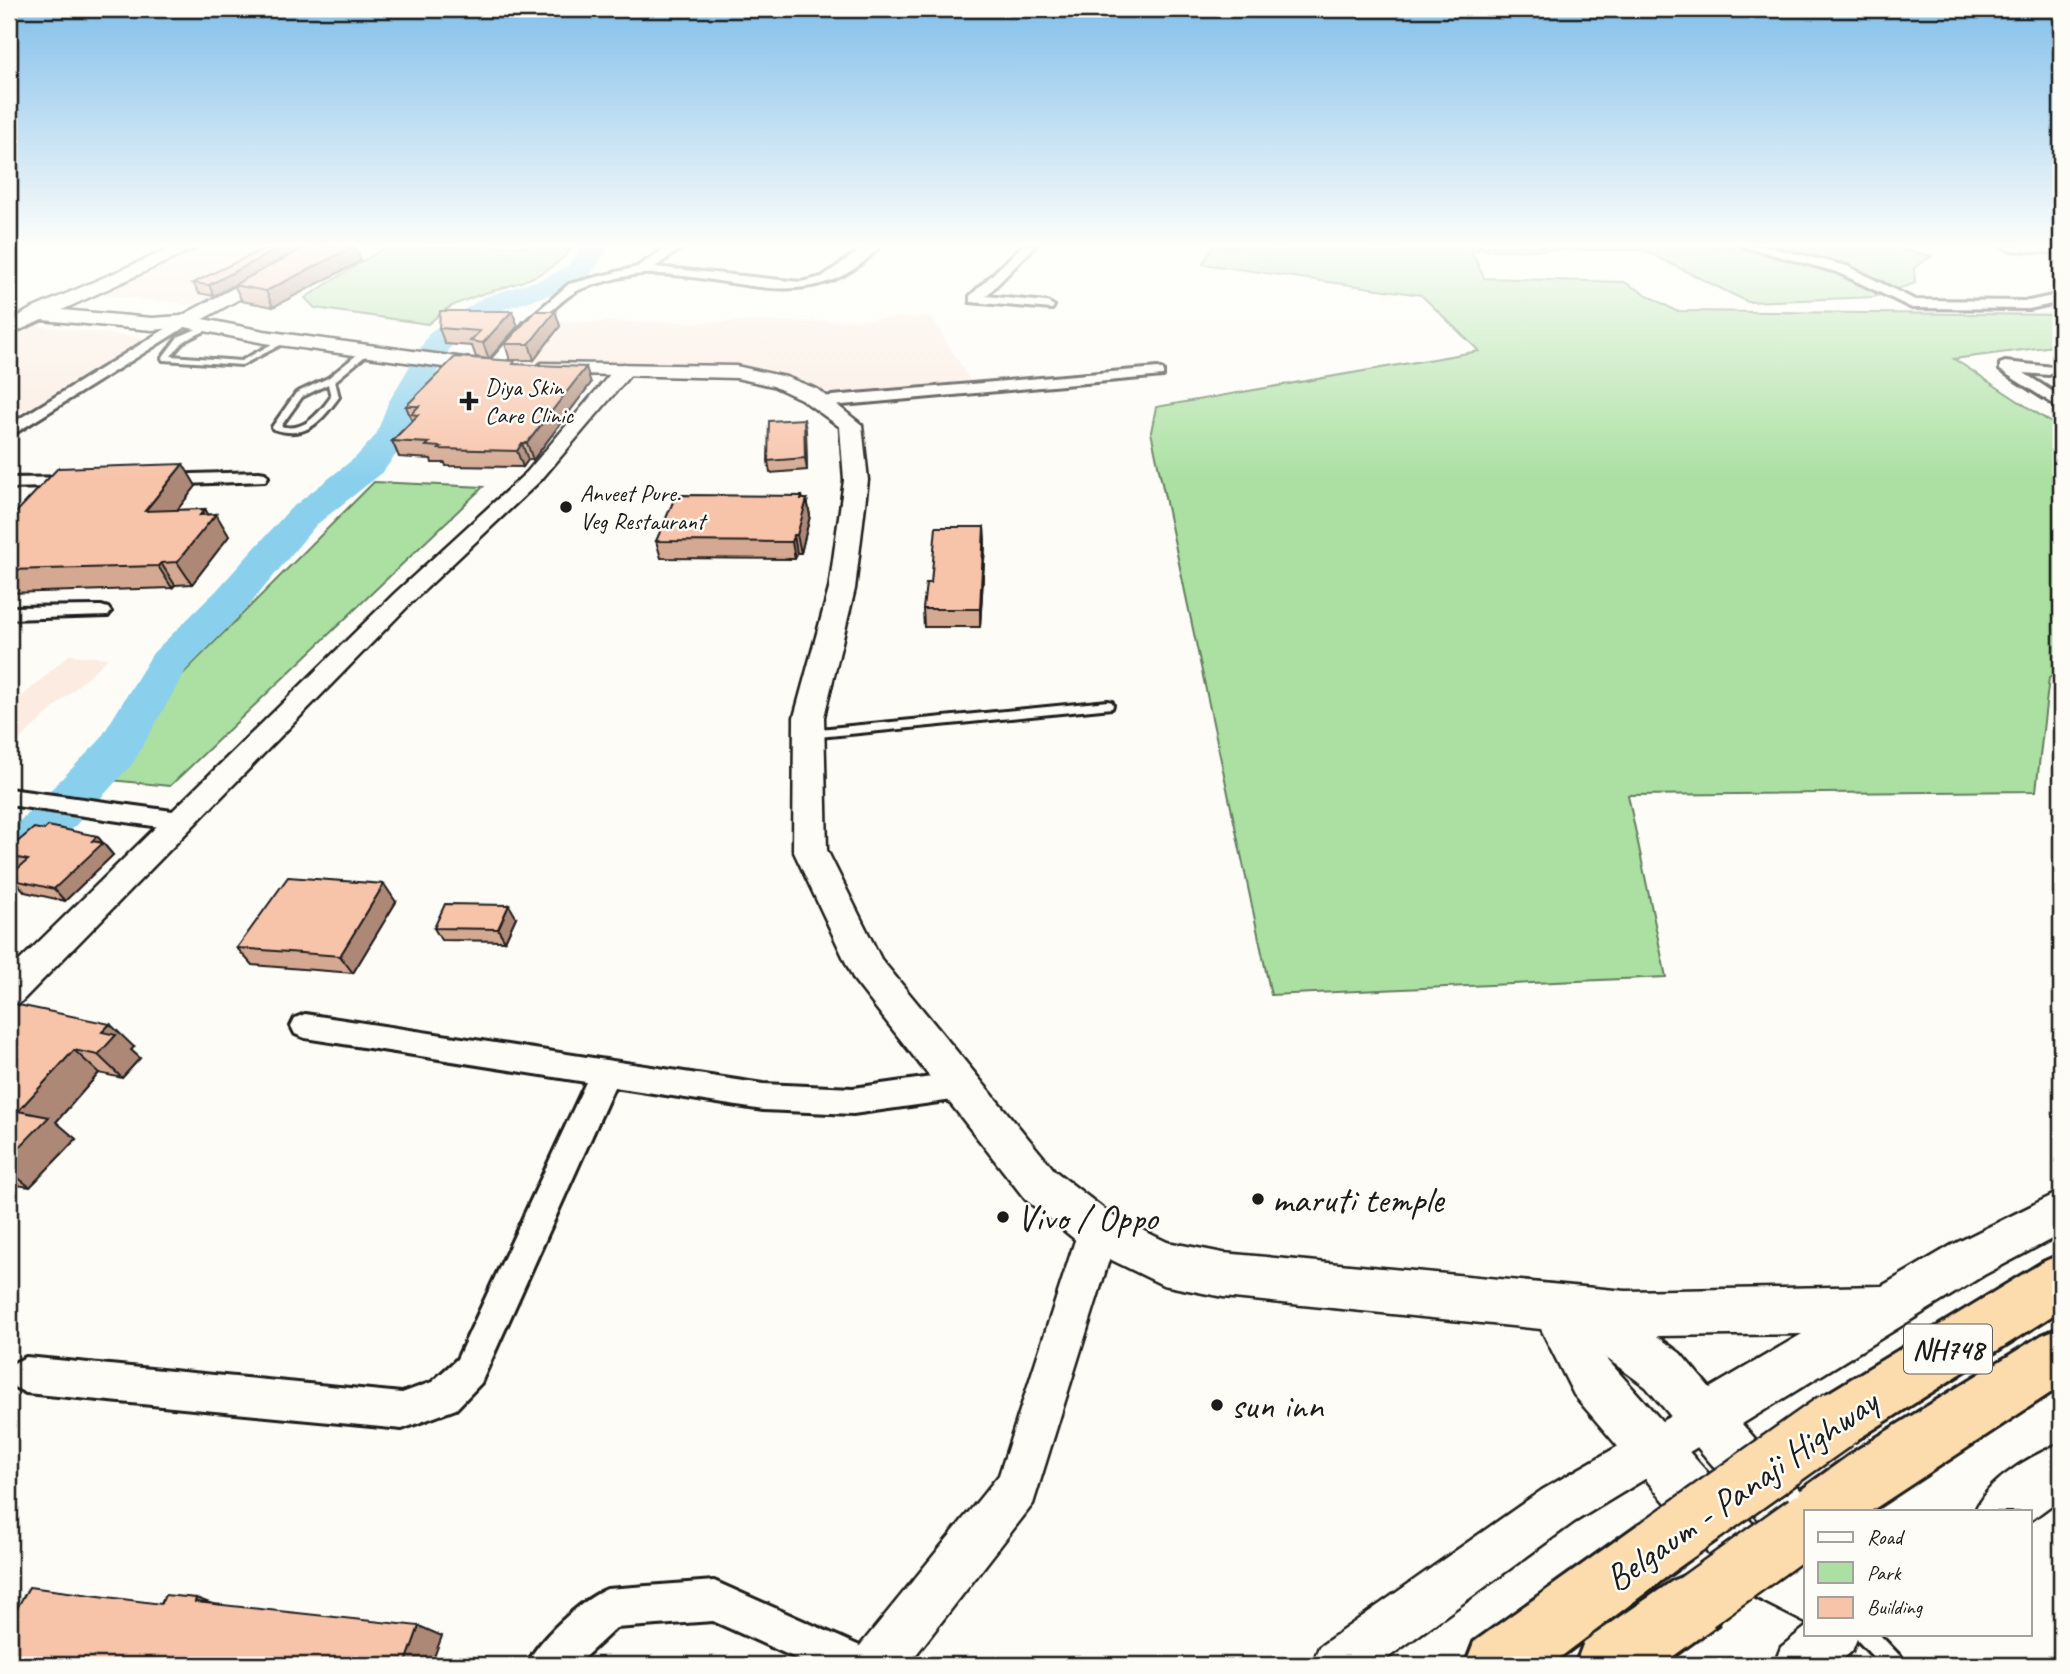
<svg xmlns="http://www.w3.org/2000/svg" width="2070" height="1674" font-family="Caveat,sans-serif">
	<style>
		.built { fill: #fbebe0 }
		.green { fill: #abe0a2; stroke: #647e5f; stroke-width: 2 }
		.lines { fill: none; stroke-linecap: round; stroke-linejoin: round }
		.river { fill: #8ad0ec; fill-rule: evenodd }
		.service-casing { stroke: #1c1c1c; stroke-width: 6 }
		.minor-casing { stroke: #1c1c1c; stroke-width: 6 }
		.tertiary-casing { stroke: #1c1c1c; stroke-width: 5 }
		.secondary-casing { stroke: #1c1c1c; stroke-width: 5 }
		.trunk-casing { stroke: #1c1c1c; stroke-width: 6 }
		.service { fill: #fdfcf7; fill-rule: evenodd }
		.minor { fill: #fdfcf7; fill-rule: evenodd }
		.tertiary { fill: #fdfcf7; fill-rule: evenodd }
		.secondary { fill: #fdfcf7; fill-rule: evenodd }
		.trunk { fill: #fcdcac; fill-rule: evenodd }
		.trunk-bridge-casing { stroke: #1c1c1c; stroke-width: 63; stroke-linecap: butt }
		.trunk-bridge { stroke: #fcdcac; stroke-width: 58 }
		.wall { fill: #d4a891; stroke: #1c1c1c; stroke-width: 2 }
		.shaded-wall { fill: #ad8876; stroke: #1c1c1c; stroke-width: 2 }
		.building { fill: #f7c3a9; stroke: #1c1c1c; stroke-width: 2 }
		.poi-dot { fill: #1c1c1c; stroke: #fdfcf7; stroke-width: 2.5 }
		.labels { text-anchor: middle; dominant-baseline: central; stroke-width: 5; stroke-linejoin: round; paint-order: stroke }
		.far-poi-label { font-size: 24px; fill: #1c1c1c; stroke: #fdfcf7; text-anchor: start }
		.shield { fill: #fdfcf7; stroke: #605f5e; stroke-width: 2 }
		.shield-label { font-size: 28px; font-weight: bold; fill: #1c1c1c }
		.near-poi-label { font-size: 37px; fill: #1c1c1c; stroke: #fdfcf7; text-anchor: start }
		.near-street-label { font-size: 37px; fill: #1c1c1c; stroke: #fdfcf7 }
	</style>
	<rect width="100%" height="100%" fill="#fdfcf7"/>
	<filter id="ink" filterUnits="userSpaceOnUse"><feTurbulence type="fractalNoise" baseFrequency=".0143" numOctaves="2"/><feDisplacementMap in="SourceGraphic" scale="14" xChannelSelector="R" yChannelSelector="G"/><feConvolveMatrix kernelMatrix="1 2 1 2 8 2 1 2 1" color-interpolation-filters="sRGB"/></filter>
	<g filter="url(#ink)">
		<path class="built" d="M197,246L310,252L195,305L89,293Z
			M931,317L973,385L829,393L777,371L748,367L518,362L514,357L539,322H803Z
			M33,325L145,338L29,411L9,410V338Z
			M69,655L108,658L9,749V708Z"/>
		<path class="green" d="M387,246H574C537,290 496,283 450,307C442,311 435,319 428,324L315,308L305,298Z
			M1213,246H1887L1932,256L1914,268L1915,283L1874,297L1748,302L1643,250H1471L1484,278L1624,282L1676,311L2061,315V345L1954,359L2061,429V670L2049,678L2036,791L1628,795L1666,977L1271,995L1151,432L1156,407L1479,351L1421,295L1203,264Z
			M374,482L483,487L170,786L80,777Z"/>
		<g class="lines">
			<path class="river" d="M583,246H610L588,278L565,290L504,309L453,343L420,403L409,437L382,473L316,525L246,609L186,670L133,763L52,851L9,868V828L16,825L99,741L153,653L216,591L290,509L356,457L376,435L388,403L430,332L484,297L545,278L568,266Z"/>
			<g class="service-casing">
				<path id="service" d="M206,325L210,327L209,329L184,341L171,356L241,361L283,338L290,340L242,365L163,360L162,358L178,337Z
					M363,350L370,352L335,381L339,397C320,422 307,440 273,429L272,427L296,393L328,378ZM328,384L331,397C319,413 304,433 281,426L302,397Z
					M1108,701L1112,702L1113,705L1112,708L809,738L803,734L809,730Z
					M1855,1634H1879L1902,1658L1905,1665H1881L1858,1641Z"/>
			</g>
			<g class="minor-casing">
				<path id="minor" d="M669,246H684L655,267L801,282L822,277L866,246H880C811,323 729,271 643,274C625,275 598,283 581,289C556,299 516,350 497,371H487L484,368L525,322L569,284L637,267Z
					M1022,246H1035L986,296L1047,302L1054,306L1052,309L970,302V296Z
					M1742,246H1764L1847,266L1915,300L2029,301L2061,294V302L2029,309L1912,308L1837,272Z
					M2003,246H2061V253L2009,250Z
					M185,317L190,318V324L9,437V425Z
					M2005,362L2054,367L2057,370L2049,375L2024,373L2061,397V409L2000,370V364Z
					M1158,368L1163,370V376L820,407L812,402L820,397Z
					M259,472L265,473L268,477L265,481L160,485L151,480L160,475Z
					M78,477L84,478L87,482L84,486L9,488V478Z
					M101,606L108,608L111,612L108,616L9,619V607Z
					M9,789L180,812L189,815L192,821L189,827L180,830L9,805Z
					M305,1014L763,1084L853,1088L960,1073L970,1077L975,1086L970,1095L960,1099L853,1114L763,1110L614,1087L481,1383L456,1409L402,1429L26,1393L14,1387L9,1374L14,1363L26,1357L402,1393L432,1382L457,1359L586,1082L305,1038L295,1034L291,1026L295,1018Z
					M714,1581L871,1651L877,1665H811L713,1621L616,1628L576,1665H527C536,1641 582,1599 607,1589Z"/>
			</g>
			<g class="tertiary-casing">
				<path id="tertiary" d="M624,364L633,370L631,374L541,480L411,603L21,1002L9,1006V971L395,593L527,472L617,366Z
					M1098,1212L1112,1218L1118,1231L1033,1504L908,1665H852L859,1647L999,1475L1078,1231L1084,1218Z
					M1704,1397L1719,1404L1726,1419L1719,1434L1574,1522L1378,1665H1312L1319,1647L1542,1490Z
					M1806,1627V1634H1859L1852,1651L1836,1665H1774L1781,1647Z"/>
			</g>
			<g class="secondary-casing">
				<path id="secondary" d="M176,246H200L62,310L152,318L181,316L313,246H335L203,319L264,331L495,362L505,368L495,374L264,343L185,327L152,330L42,320L9,335V322L29,310Z
					M542,363L736,366L786,377L817,389L862,425L868,480L855,589L824,717L827,850L881,959L1055,1171L1113,1216L1167,1242L1223,1253L1626,1291L1882,1286L1952,1245L2061,1191V1234L1984,1275L1742,1424L1819,1511H1806V1562L1788,1554L1646,1387L1605,1357L1777,1551L1806,1567V1623L1739,1589L1574,1395L1541,1329L1223,1297L1163,1285L1083,1246L1025,1199L854,980L793,850L794,717L829,589L844,480L840,427L801,399L773,386L736,378L535,373L532,369ZM1802,1334L1710,1388L1680,1353L1657,1336Z
					M2061,1443V1498L2030,1521V1511H1975C1987,1480 2031,1456 2061,1443Z"/>
			</g>
			<g class="trunk-casing">
				<path id="trunk" d="M2061,1254V1310L1855,1441L1835,1449L1815,1441L1807,1421L1815,1401L2043,1262Z
					M2061,1327V1386L1871,1511H1806V1534L1801,1532L1792,1511L1801,1490L1858,1449L2042,1335Z
					M1660,1515L1681,1524L1690,1545L1681,1566L1550,1665H1465L1474,1642L1639,1524Z
					M1696,1571L1718,1580L1727,1602L1718,1624L1661,1665H1575L1584,1642L1674,1580Z"/>
			</g>
			<use href="#service" class="service"/>
			<use href="#minor" class="minor"/>
			<use href="#tertiary" class="tertiary"/>
			<use href="#secondary" class="secondary"/>
			<use href="#trunk" class="trunk"/>
			<g class="trunk-bridge-casing">
				<path id="trunk-bridge" d="M1660,1545L1835,1421
					M1696,1602L1806,1523"/>
			</g>
			<use href="#trunk-bridge" class="trunk-bridge"/>
		</g>
		<path class="wall" d="M296,246L298,251L361,261L273,307L242,301L234,285L283,259L214,296L199,293L193,283Z
			M555,311L560,326L534,360H510L505,344Z
			M518,326L489,359L476,357L472,346L445,344L439,328Z
			M516,364L591,383L533,460H528L523,467L446,466L445,463H432L431,459L399,457L392,441L412,421L406,406Z
			M806,430L807,470L770,473L768,461Z
			M196,486L177,510L205,509L208,514L229,536L192,584L175,585L172,588L9,593V520Z
			M802,496L803,499H807L810,516L801,553H797L795,559L661,558L656,541Z
			M984,527L985,544L980,627H924L923,609L931,583Z
			M44,830L97,836L113,855L65,901L25,892L10,875L19,868L15,867L9,861V849Z
			M396,902L353,973L252,965L237,948Z
			M516,917L505,941L441,940L434,928Z
			M9,1003L134,1047L131,1050L140,1058L122,1078L99,1073L56,1122L76,1139L30,1187L9,1184Z"/>
		<path class="shaded-wall" d="M284,246H296L298,251L214,296L209,285Z
			M355,246L361,261L273,307L266,291Z
			M512,311L518,326L489,359L483,343Z
			M555,311L560,326L534,360L529,344Z
			M586,367L591,383L533,460L527,443Z
			M804,419L806,430L807,470L805,458Z
			M522,443L528,460L523,467L517,451Z
			M183,464L196,486L159,533L145,511Z
			M802,496L804,510L807,499L810,516L801,553L797,535Z
			M205,509L211,520L216,514L229,536L192,584L177,562L200,515Z
			M984,527L985,544L980,627V609Z
			M794,535L797,553L795,559L792,542Z
			M161,563L175,585L172,588L158,566Z
			M97,836L113,855L65,901L54,889L92,841Z
			M384,884L396,902L353,973L340,956Z
			M509,905L516,917L505,941L498,929Z
			M110,1024L134,1047L131,1050L140,1058L122,1078L98,1055L102,1032Z
			M74,1050L99,1073L56,1122L76,1139L30,1187L9,1171V1158L18,1111Z
			M196,1598L226,1609L195,1602Z
			M419,1626L442,1636L431,1665H405Z"/>
		<path class="building" d="M269,246H284L209,285L193,283Z
			M307,246H355L266,291L234,285Z
			M440,311H512L483,343L470,341L480,331L439,328Z
			M535,311H555L529,344H505Z
			M455,357L515,361L513,364L586,367L527,443H522L517,451L439,449L441,447L426,446L429,443L392,441L418,415L411,414L419,406H406Z
			M804,419L805,458L768,461L769,421Z
			M183,464L145,511L205,509L200,515L216,514L177,562L161,563L158,566L9,570V520L58,468Z
			M682,495L802,496L801,499H807L797,535H794L792,542L656,541L673,502Z
			M936,527H984L980,609H923L926,583H931Z
			M48,826L97,836L92,841L103,843L54,889L14,880L17,877L10,875L28,860L9,856V849L34,828L44,830Z
			M288,877L384,884L340,956L237,948Z
			M445,904L509,905L498,929L434,928Z
			M9,1003L110,1024L102,1032L116,1035L98,1055L74,1050L18,1111L49,1117L9,1158Z
			M29,1587L161,1604L165,1595L196,1598L195,1602L419,1626L405,1665H9V1622Z"/>
	</g>
	<linearGradient id="sky" x2="0" y2="1"><stop stop-color="#82bfea"/><stop offset="0.51" stop-color="#fefefb"/><stop offset="1" stop-color="#fefefb" stop-opacity="0"/></linearGradient>
	<rect width="2070" height="480" fill="url(#sky)"/>
	<g class="poi-dot">
		<path d="M465.5 390.5h7v7h7v7h-7v7h-7v-7h-7v-7h7z"/>
		<circle cx="566" cy="507" r="7"/>
		<circle cx="1258" cy="1199" r="7"/>
		<circle cx="1003" cy="1217" r="7"/>
		<circle cx="1217" cy="1405" r="7"/>
	</g>
	<g class="labels">
		<g class="far-poi-label">
			<text x="485" y="387">Diya Skin<tspan x="485" dy="28">Care Clinic</tspan></text>
			<text x="580" y="493">Anveet Pure.<tspan x="580" dy="28">Veg Restaurant</tspan></text>
		</g>
		<rect class="shield" x="1904" y="1324.5" width="88" height="49" rx="5"/>
		<g class="shield-label">
			<text x="1948" y="1349">NH748</text>
		</g>
		<g class="near-poi-label">
			<text x="1272" y="1199">maruti temple</text>
			<text x="1017" y="1217">Vivo / Oppo</text>
			<text x="1231" y="1405">sun inn</text>
		</g>
		<g class="near-street-label">
			<text transform="translate(1741 1490) rotate(-35)">Belgaum - Panaji Highway</text>
		</g>
	</g>
	<rect width="2070" height="1674" fill="none" stroke="#fdfcf7" stroke-width="35"/>
	<rect x="18" y="18" width="2035" height="1639" fill="none" stroke="#1c1c1c" stroke-width="2.5" filter="url(#ink)"/>
	<rect x="1804" y="1510" width="228" height="126" fill="#fdfcf7" stroke="#a3a29f" stroke-width="2"/>
	<rect x="1818" y="1532" width="35" height="10" fill="#fdfcf7" stroke="#a3a29f" stroke-width="2"/>
	<text x="1867" y="1544" font-size="21" fill="#1c1c1c">Road</text>
	<rect x="1818" y="1562" width="35" height="21" fill="#abe0a2" stroke="#a3a29f" stroke-width="2"/>
	<text x="1867" y="1580" font-size="21" fill="#1c1c1c">Park</text>
	<rect x="1818" y="1597" width="35" height="21" fill="#f7c3a9" stroke="#a3a29f" stroke-width="2"/>
	<text x="1867" y="1614" font-size="21" fill="#1c1c1c">Building</text>
</svg>
